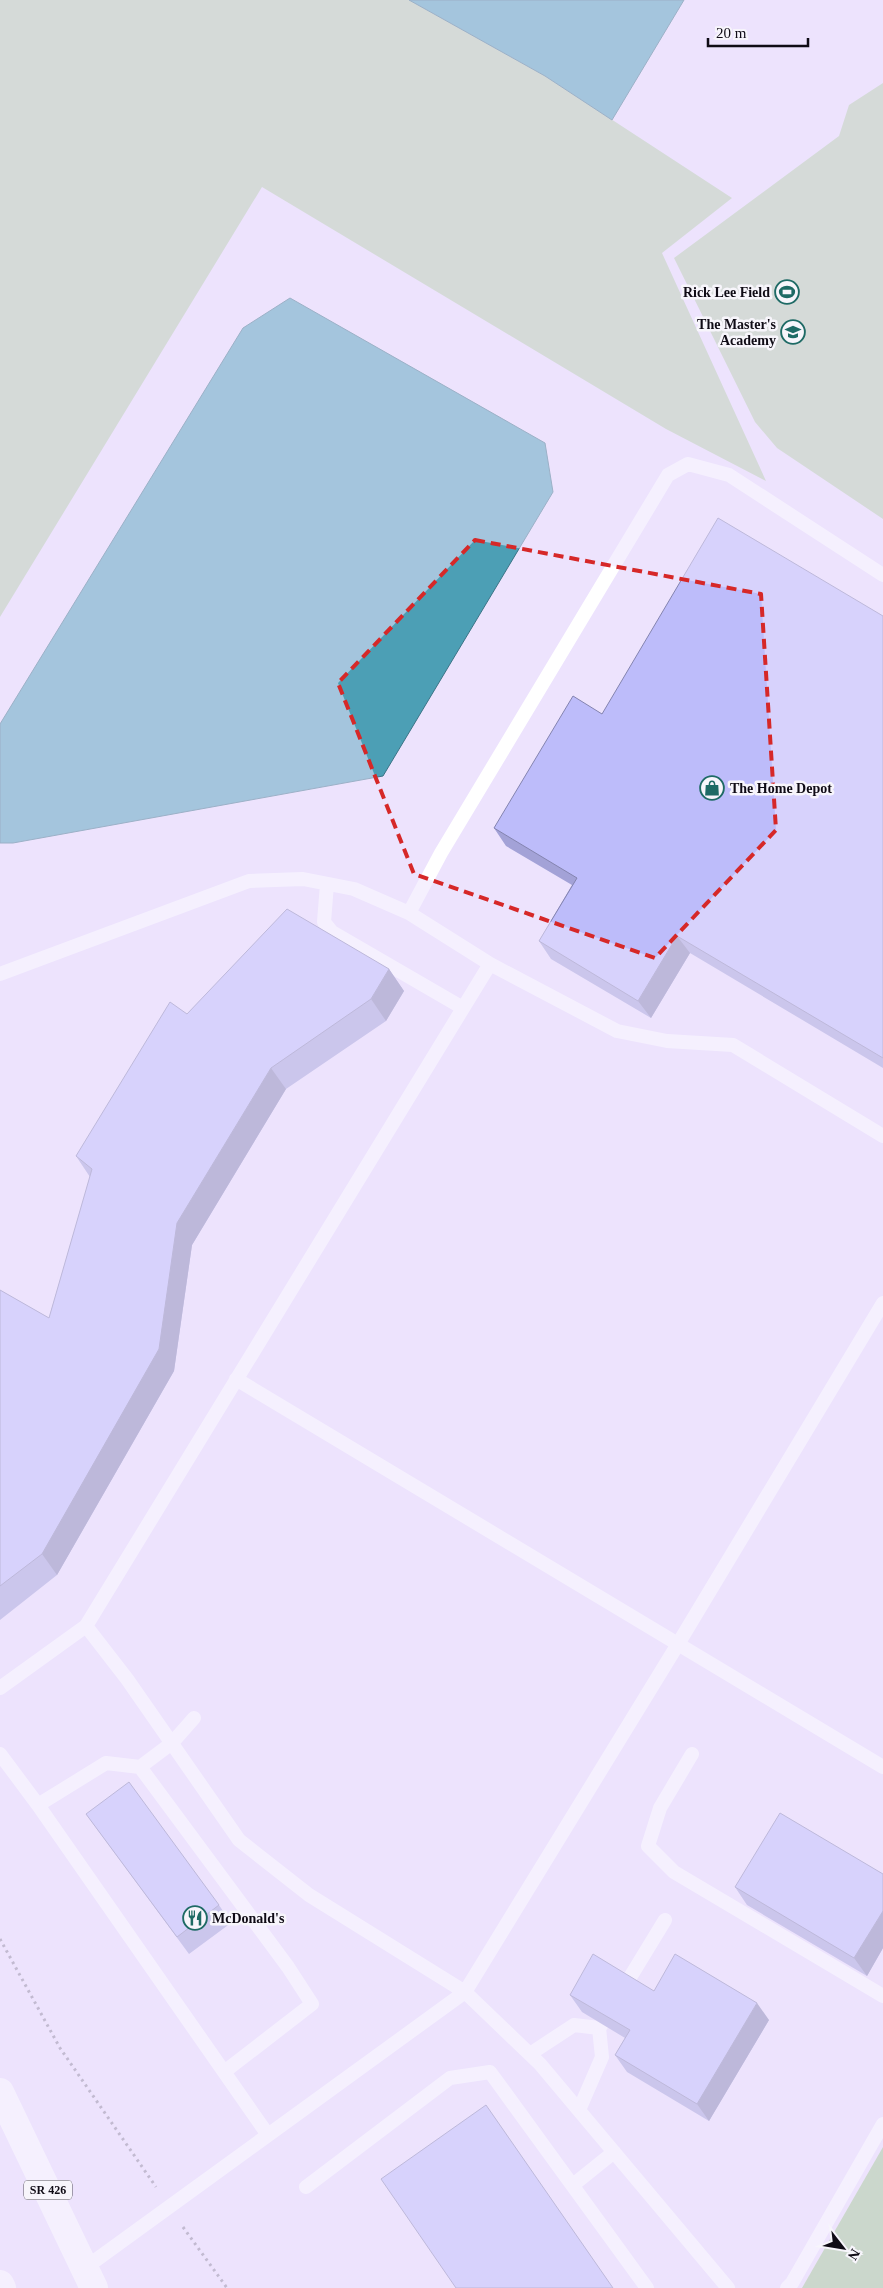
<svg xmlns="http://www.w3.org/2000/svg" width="883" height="2288" font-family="'Times New Roman',serif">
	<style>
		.green { fill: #b8cfac }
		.forest { fill: #a3c890 }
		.water { fill: #4c9fb5; stroke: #3a7385 }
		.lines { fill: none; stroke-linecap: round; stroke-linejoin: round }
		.path { stroke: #8f889b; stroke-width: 3; stroke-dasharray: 2.5 4; stroke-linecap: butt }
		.lane { stroke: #fff; stroke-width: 14 }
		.primary { stroke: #fff; stroke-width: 28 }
		.wall { fill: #a3a2d7 }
		.shaded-wall { fill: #8484af }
		.building { fill: #bdbcfa; stroke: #8484af }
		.marked { fill: none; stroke: #d62828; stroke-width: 4; stroke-dasharray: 10 6; stroke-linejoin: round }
		.labels { text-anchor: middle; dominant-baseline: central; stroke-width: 5; stroke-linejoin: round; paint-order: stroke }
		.shield { fill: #f7f5fb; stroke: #55515a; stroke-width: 1 }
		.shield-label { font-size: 12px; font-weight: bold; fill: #0f0b15 }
		.poi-label { font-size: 14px; font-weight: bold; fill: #0f0b15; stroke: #f7f5fb; text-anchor: end }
	</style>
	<rect width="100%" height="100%" fill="#ede3fd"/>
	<path class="green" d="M0,0H409L545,76L732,198L662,253L766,481L666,429L262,187L0,617Z
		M883,83V519L777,448L755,422L674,258L839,136L849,105Z"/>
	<path class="forest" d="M883,2147V2288H802Z"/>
	<path class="water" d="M409,0H684L612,120L545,76Z
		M290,298L545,443L553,492L383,776L13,843H0V724L243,328Z"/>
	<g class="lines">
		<path class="path" d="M0,1939L60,2048L156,2187
			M183,2227L227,2288"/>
		<path class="lane" d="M327,884L324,922L332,932L463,1008
			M409,913L441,853L668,475L688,464L729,475L883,575
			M0,974L249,881L303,879L354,889L409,913L490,964L617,1031L667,1041L733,1045L883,1136
			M236,1379L883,1767
			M86,1626L127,1679L239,1840L309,1895L465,1992L540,2064L728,2288
			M0,1688L86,1626L490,964
			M194,1718L172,1743L140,1767L288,1967L312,2004L224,2072
			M0,1754L38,1805L268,2135
			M692,1754L660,1808L648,1846L674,1872L883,1996
			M38,1805L106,1763L140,1767
			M626,1984L665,1920
			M530,2054L574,2025L599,2028
			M579,2110L602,2057L599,2028L602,2024
			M573,2185L614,2152
			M306,2187L450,2078L490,2072L647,2288
			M85,2268L465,1992L678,1644L883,1303
			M787,2288L792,2283L883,2124"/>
		<path class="primary" d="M0,2092L94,2288
			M0,2284L2,2288"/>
	</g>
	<path class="wall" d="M883,616V1068L690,953L651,1018L551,959L539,941L572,885L506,846L494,828L602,714Z
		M389,969L404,991L386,1021L286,1089L192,1245L174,1371L57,1575L0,1620V1290L49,1318L90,1177L76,1156L187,1014Z
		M86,1814L219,1905L231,1923L189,1954Z
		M883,1874V1948L867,1976L747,1905L735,1887Z
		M654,1991L769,2020L709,2121L627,2072L615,2055L625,2038L582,2012L570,1995Z"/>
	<path class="shaded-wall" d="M677,936L690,953L651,1018L638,1001Z
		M389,969L404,991L386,1021L371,999Z
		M271,1068L286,1089L192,1245L174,1371L57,1575L42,1554L177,1223Z
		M883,1911V1948L867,1976L854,1958Z
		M757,2003L769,2020L709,2121L697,2104Z"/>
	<path class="building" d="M718,518L883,616V1058L677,936L638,1001L539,941L577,878L494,828L573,696L602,714Z
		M287,909L389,969L371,999L271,1068L177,1223L159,1349L42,1554L0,1586V1290L49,1318L92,1169L76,1156L170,1002L187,1014Z
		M129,1782L219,1905L177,1937L86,1814Z
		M780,1813L883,1874V1911L854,1958L735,1887Z
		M593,1954L654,1991L675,1954L757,2003L697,2104L615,2055L630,2030L570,1995Z
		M486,2105L613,2288H456L381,2179Z"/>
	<path d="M0 0H883V2288H0ZM475,540L761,594L776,830L655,958L414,874L338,683Z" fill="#ede3fd" fill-opacity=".55" fill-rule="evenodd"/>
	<path class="marked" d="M475,540L761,594L776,830L655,958L414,874L338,683Z"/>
	<defs>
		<g id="stadium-ring" transform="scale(1.25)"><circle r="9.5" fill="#f7f5fb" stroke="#1e6a65" stroke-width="1.5"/><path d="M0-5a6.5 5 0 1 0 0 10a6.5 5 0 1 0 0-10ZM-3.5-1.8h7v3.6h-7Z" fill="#1e6a65"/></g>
		<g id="school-ring" transform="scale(1.25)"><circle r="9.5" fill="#f7f5fb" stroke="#1e6a65" stroke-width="1.5"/><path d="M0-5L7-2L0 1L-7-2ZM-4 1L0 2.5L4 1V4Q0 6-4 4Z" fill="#1e6a65"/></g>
		<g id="shop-ring" transform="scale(1.25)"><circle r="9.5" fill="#f7f5fb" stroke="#1e6a65" stroke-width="1.5"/><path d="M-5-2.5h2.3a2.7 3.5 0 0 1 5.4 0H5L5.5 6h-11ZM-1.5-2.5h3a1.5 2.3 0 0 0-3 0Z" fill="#1e6a65"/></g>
		<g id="restaurant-ring" transform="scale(1.25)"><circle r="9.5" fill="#f7f5fb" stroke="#1e6a65" stroke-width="1.5"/><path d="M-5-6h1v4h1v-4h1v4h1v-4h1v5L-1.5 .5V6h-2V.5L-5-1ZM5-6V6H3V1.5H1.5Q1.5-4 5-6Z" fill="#1e6a65"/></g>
	</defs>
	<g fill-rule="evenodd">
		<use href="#stadium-ring" x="787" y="292"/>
		<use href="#school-ring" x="793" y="332"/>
		<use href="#shop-ring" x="712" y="788"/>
		<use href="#restaurant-ring" x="195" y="1918"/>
	</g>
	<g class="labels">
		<rect class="shield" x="24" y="2180.5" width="48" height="19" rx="4"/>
		<g class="shield-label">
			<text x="48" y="2190">SR 426</text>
		</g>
		<g class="poi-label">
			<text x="770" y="292">Rick Lee Field</text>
			<text x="776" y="324">The Master's<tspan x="776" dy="16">Academy</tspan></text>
			<text x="730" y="788" text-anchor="start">The Home Depot</text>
			<text x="212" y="1918" text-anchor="start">McDonald's</text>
		</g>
	</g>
	<g transform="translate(843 2248) rotate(121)" stroke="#f7f5fb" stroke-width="4" paint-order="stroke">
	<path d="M0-4L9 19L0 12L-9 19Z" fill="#0f0b15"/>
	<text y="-8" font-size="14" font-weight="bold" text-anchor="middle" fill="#0f0b15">N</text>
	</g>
	<path d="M708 38v8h100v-8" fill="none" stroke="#0f0b15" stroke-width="2.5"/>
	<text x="716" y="38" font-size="15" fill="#0f0b15" stroke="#f7f5fb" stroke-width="4" paint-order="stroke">20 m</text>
</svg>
